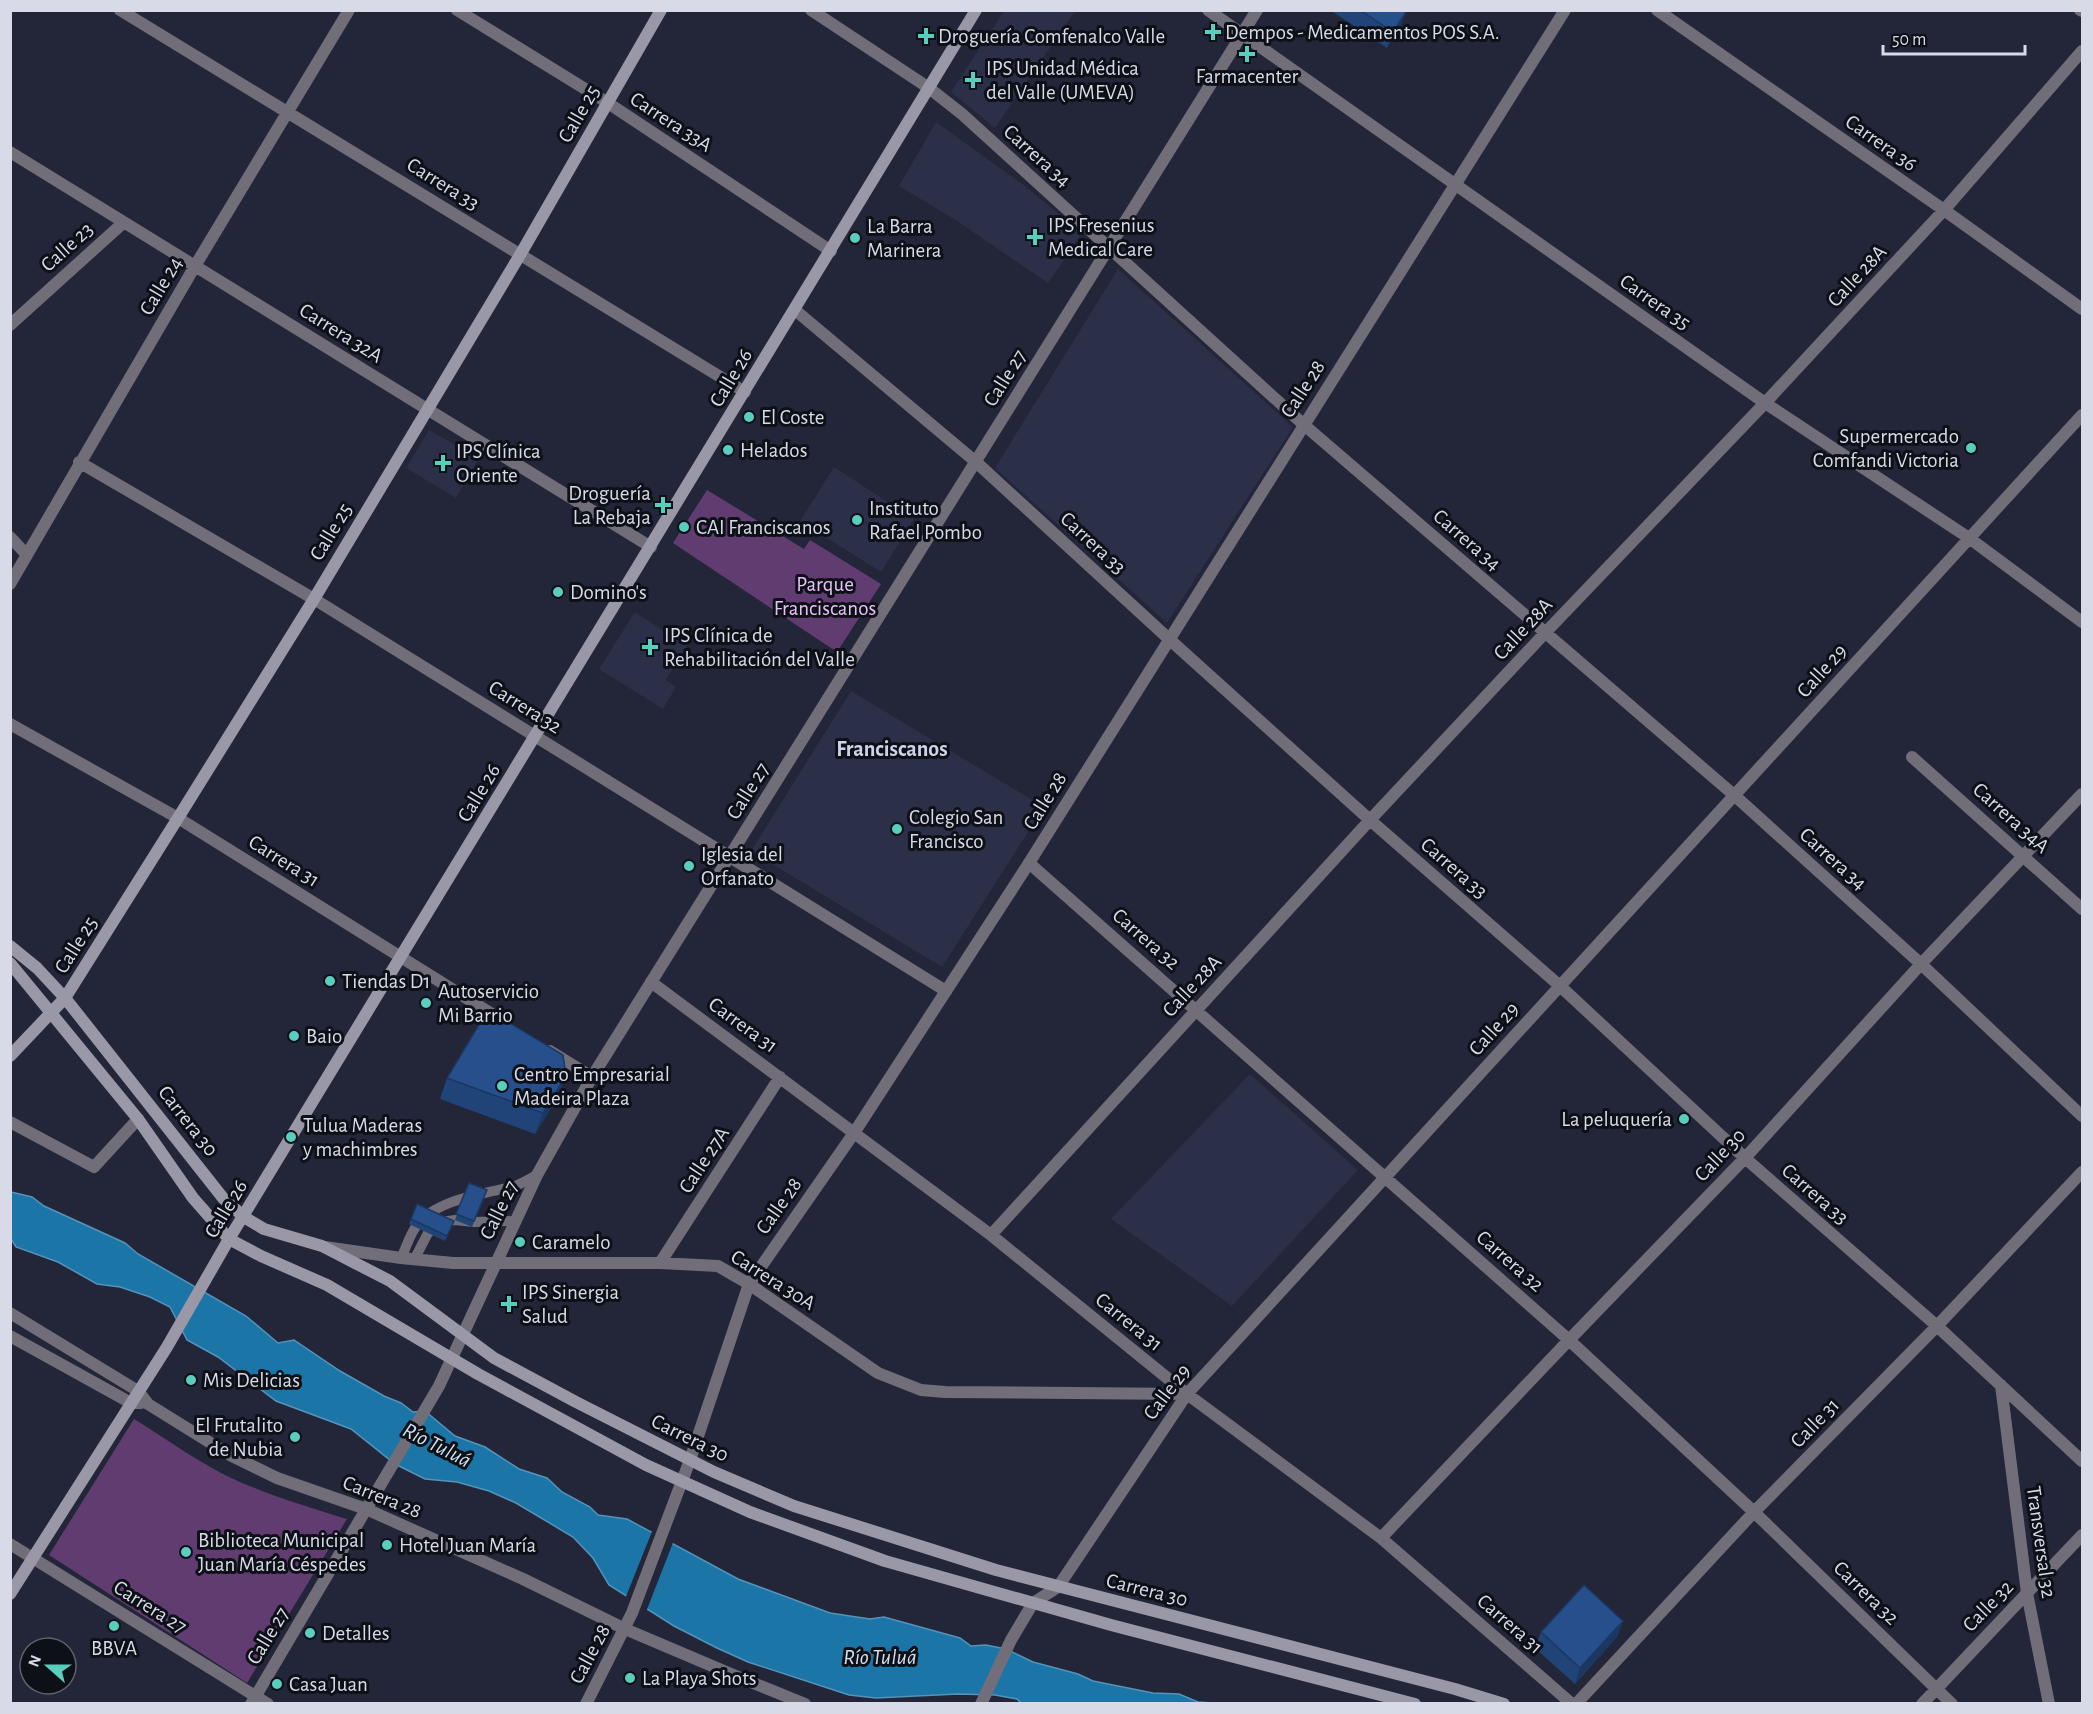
<svg xmlns="http://www.w3.org/2000/svg" width="2093" height="1714" font-family="'Alegreya Sans',sans-serif">
	<style>
		.built { fill: #2b2f48 }
		.green { fill: #613c70 }
		.water { fill: #1b75a6; stroke: #5493ba; stroke-width: 1.5 }
		.pier { fill: #232639 }
		.lines { fill: none; stroke-linecap: round; stroke-linejoin: round }
		.service { stroke: #716e79; stroke-width: 10 }
		.minor { stroke: #716e79; stroke-width: 12 }
		.tertiary { stroke: #716e79; stroke-width: 12 }
		.secondary { stroke: #9a97a7; stroke-width: 12 }
		.wall { fill: #214478 }
		.shaded-wall { fill: #1b3762 }
		.building { fill: #264f8c; stroke: #1b3762; stroke-width: 1.5 }
		.poi-dot { fill: #5acebd; stroke: #0e1018; stroke-width: 2 }
		.labels { text-anchor: middle; dominant-baseline: central; stroke-width: 6; stroke-linejoin: round; paint-order: stroke }
		.poi-label { font-size: 21px; fill: #d8dae7; stroke: #0e1018; text-anchor: start }
		.street-label { font-size: 21px; fill: #d8dae7; stroke: #0e1018 }
		.park-label { font-size: 21px; fill: #e6c0f7; stroke: #0e1018 }
		.neighbourhood-label { font-size: 22px; font-weight: bold; fill: #cdd2eb; stroke: #0e1018 }
		.water-label { font-size: 22px; font-style: italic; fill: #cfe2f0; stroke: #0e1018 }
	</style>
	<rect width="100%" height="100%" fill="#232639"/>
	<path class="built" d="M1004,11H1075L995,128L951,92Z
		M936,122L1025,186L1082,233L1048,283L957,221L899,186Z
		M1118,269L1293,427L1167,623L995,468Z
		M429,430L479,458L456,498L406,468Z
		M834,467L914,519L881,572L800,521Z
		M635,612L687,646L666,680L676,687L663,709L599,669Z
		M851,691L1044,807L942,967L751,851Z
		M1250,1074L1358,1170L1232,1306L1111,1219Z"/>
	<path class="green" d="M707,490L804,549L810,540L881,584L837,652L673,543Z
		M134,1419C163,1437 191,1457 221,1473C261,1493 304,1506 347,1519L247,1683L49,1555Z"/>
	<path class="water" d="M11,1192L32,1197L44,1206L125,1243L138,1254L246,1316L278,1343L294,1340L340,1371L384,1396L401,1403L413,1412L425,1411L455,1436L485,1447L519,1469L547,1478L562,1492L590,1507L598,1515L627,1519L738,1579L830,1613L870,1619L884,1617L960,1638L971,1646L986,1645L1006,1649L1033,1662L1078,1674L1093,1681L1153,1693L1179,1694L1198,1702L1213,1703L1022,1704L1017,1699L995,1695L958,1694L876,1698L849,1695L748,1662L717,1648L674,1626L609,1585L593,1558L573,1537L516,1503L489,1491L457,1482L425,1479L395,1464L351,1429L276,1401L218,1357L187,1340L170,1307L150,1297L120,1287L97,1284L58,1262L16,1247L11,1239Z"/>
	<path class="pier" d="M653,1529L674,1540L646,1612L625,1599Z"/>
	<g class="lines">
		<path class="service" d="M401,1258C406,1248 409,1237 415,1228C433,1200 482,1194 512,1187C520,1185 529,1179 537,1175
			M414,1260L428,1233L442,1222L455,1220L474,1222L515,1221"/>
		<path class="minor" d="M120,10L745,392
			M457,10L608,103L831,251
			M811,10L929,88L962,114L1303,424L1734,795L1921,964L2082,1116
			M1208,10L1765,403L1969,538L2082,622
			M1657,10L1944,210L2082,309
			M2080,10L2082,11
			M10,152L651,547
			M795,310L976,462L1169,639L1370,820L1560,986L1745,1158L1937,1326L2082,1461
			M10,325L123,223
			M79,462L314,599L946,991
			M10,537L27,555
			M10,584L195,266L349,10
			M10,724L178,818L500,1019
			M1912,757L2082,909
			M1029,863L1569,1340L1754,1512L1952,1704
			M651,982L991,1235L1187,1394L1381,1538L1572,1704
			M550,1051L592,1077
			M10,1122L94,1167L138,1119
			M991,1235L1370,820L1545,633L1765,403L1944,210L2082,51
			M325,1247L401,1258L453,1263H660L718,1266L749,1284L878,1373L921,1390L945,1392L1187,1394
			M660,1263L780,1077
			M10,1313L138,1391L148,1404L230,1455L277,1478L366,1509L523,1579L625,1629L731,1674L805,1704
			M10,1336L131,1403H141
			M2001,1385L2027,1593L2049,1704
			M1381,1538L1569,1340L1745,1158L1921,964L2082,794
			M981,1704L1011,1640L1033,1603L1058,1587L1187,1394L2082,415
			M1576,1704L1754,1512L1937,1326L2082,1172
			M1922,1704L2082,1535"/>
		<path class="tertiary" d="M10,1544L268,1704
			M251,1704L439,1386L537,1175L592,1077L1257,10
			M586,1704L632,1613L690,1460L749,1284L854,1133L1029,863L1565,10"/>
		<path class="secondary" d="M10,946L37,968L65,998L223,1198L244,1217L264,1229L322,1246L390,1281L494,1358L576,1402L714,1472L794,1506L996,1570L1455,1689L1504,1704
			M10,963L138,1119L193,1198L229,1239L261,1256L327,1285L478,1374L646,1465L750,1512L885,1561L1111,1625L1415,1704
			M10,1056L65,998L178,818L314,599L520,255L661,10
			M10,1594L167,1347L229,1239L976,10"/>
	</g>
	<path class="wall" d="M1330,10H1404L1406,12L1400,27L1387,48Z
		M447,1078L558,1097L535,1134L440,1099Z
		M469,1183L487,1190L472,1227L455,1220Z
		M411,1219L452,1226L445,1241L409,1224Z
		M1623,1621L1617,1637L1575,1684L1535,1648L1541,1632Z"/>
	<path class="shaded-wall" d="M1406,12L1400,27L1387,48L1393,32Z
		M566,1076L558,1097L535,1134L543,1113Z
		M1623,1621L1617,1637L1575,1684L1580,1668Z"/>
	<path class="building" d="M1360,10H1404L1406,12L1393,32Z
		M488,1010L563,1055L566,1076L543,1113L447,1078Z
		M469,1183L487,1190L474,1221L456,1214Z
		M417,1204L454,1221L447,1236L411,1219Z
		M1584,1585L1623,1621L1580,1668L1541,1632Z"/>
	<g class="poi-dot">
		<path d="M1210 23h6v6h6v6h-6v6h-6v-6h-6v-6h6z"/>
		<path d="M923 27h6v6h6v6h-6v6h-6v-6h-6v-6h6z"/>
		<path d="M1244 45h6v6h6v6h-6v6h-6v-6h-6v-6h6z"/>
		<path d="M970 71h6v6h6v6h-6v6h-6v-6h-6v-6h6z"/>
		<path d="M1032 228h6v6h6v6h-6v6h-6v-6h-6v-6h6z"/>
		<circle cx="855" cy="238" r="6"/>
		<circle cx="749" cy="417" r="6"/>
		<circle cx="1971" cy="448" r="6"/>
		<circle cx="728" cy="450" r="6"/>
		<path d="M440 454h6v6h6v6h-6v6h-6v-6h-6v-6h6z"/>
		<path d="M660 496h6v6h6v6h-6v6h-6v-6h-6v-6h6z"/>
		<circle cx="857" cy="520" r="6"/>
		<circle cx="684" cy="527" r="6"/>
		<circle cx="558" cy="592" r="6"/>
		<path d="M647 638h6v6h6v6h-6v6h-6v-6h-6v-6h6z"/>
		<circle cx="897" cy="829" r="6"/>
		<circle cx="689" cy="866" r="6"/>
		<circle cx="330" cy="981" r="6"/>
		<circle cx="426" cy="1003" r="6"/>
		<circle cx="294" cy="1036" r="6"/>
		<circle cx="502" cy="1086" r="6"/>
		<circle cx="1684" cy="1119" r="6"/>
		<circle cx="291" cy="1137" r="6"/>
		<circle cx="520" cy="1242" r="6"/>
		<path d="M506 1295h6v6h6v6h-6v6h-6v-6h-6v-6h6z"/>
		<circle cx="191" cy="1380" r="6"/>
		<circle cx="295" cy="1437" r="6"/>
		<circle cx="387" cy="1545" r="6"/>
		<circle cx="186" cy="1552" r="6"/>
		<circle cx="114" cy="1626" r="6"/>
		<circle cx="310" cy="1633" r="6"/>
		<circle cx="630" cy="1678" r="6"/>
		<circle cx="277" cy="1684" r="6"/>
	</g>
	<g class="labels">
		<g class="poi-label">
			<text x="1225" y="32">Dempos - Medicamentos POS S.A.</text>
			<text x="938" y="36">Droguería Comfenalco Valle</text>
			<text x="986" y="68">IPS Unidad Médica<tspan x="986" dy="24">del Valle (UMEVA)</tspan></text>
			<text x="1247" y="76" text-anchor="middle">Farmacenter</text>
			<text x="1048" y="225">IPS Fresenius<tspan x="1048" dy="24">Medical Care</tspan></text>
			<text x="867" y="226">La Barra<tspan x="867" dy="24">Marinera</tspan></text>
			<text x="761" y="417">El Coste</text>
			<text x="1959" y="436" text-anchor="end">Supermercado<tspan x="1959" dy="24">Comfandi Victoria</tspan></text>
			<text x="740" y="450">Helados</text>
			<text x="456" y="451">IPS Clínica<tspan x="456" dy="24">Oriente</tspan></text>
			<text x="651" y="493" text-anchor="end">Droguería<tspan x="651" dy="24">La Rebaja</tspan></text>
			<text x="869" y="508">Instituto<tspan x="869" dy="24">Rafael Pombo</tspan></text>
			<text x="696" y="527">CAI Franciscanos</text>
			<text x="570" y="592">Domino's</text>
			<text x="664" y="635">IPS Clínica de<tspan x="664" dy="24">Rehabilitación del Valle</tspan></text>
			<text x="909" y="817">Colegio San<tspan x="909" dy="24">Francisco</tspan></text>
			<text x="701" y="854">Iglesia del<tspan x="701" dy="24">Orfanato</tspan></text>
			<text x="342" y="981">Tiendas D1</text>
			<text x="438" y="991">Autoservicio<tspan x="438" dy="24">Mi Barrio</tspan></text>
			<text x="306" y="1036">Baio</text>
			<text x="514" y="1074">Centro Empresarial<tspan x="514" dy="24">Madeira Plaza</tspan></text>
			<text x="1672" y="1119" text-anchor="end">La peluquería</text>
			<text x="303" y="1125">Tulua Maderas<tspan x="303" dy="24">y machimbres</tspan></text>
			<text x="532" y="1242">Caramelo</text>
			<text x="522" y="1292">IPS Sinergia<tspan x="522" dy="24">Salud</tspan></text>
			<text x="203" y="1380">Mis Delicias</text>
			<text x="283" y="1425" text-anchor="end">El Frutalito<tspan x="283" dy="24">de Nubia</tspan></text>
			<text x="198" y="1540">Biblioteca Municipal<tspan x="198" dy="24">Juan María Céspedes</tspan></text>
			<text x="399" y="1545">Hotel Juan María</text>
			<text x="322" y="1633">Detalles</text>
			<text x="114" y="1648" text-anchor="middle">BBVA</text>
			<text x="642" y="1678">La Playa Shots</text>
			<text x="289" y="1684">Casa Juan</text>
		</g>
		<g class="street-label">
			<text transform="translate(579 114) rotate(-60)">Calle 25</text>
			<text transform="translate(671 122) rotate(33)">Carrera 33A</text>
			<text transform="translate(1881 143) rotate(35)">Carrera 36</text>
			<text transform="translate(1037 156) rotate(42)">Carrera 34</text>
			<text transform="translate(443 184) rotate(32)">Carrera 33</text>
			<text transform="translate(67 247) rotate(-42)">Calle 23</text>
			<text transform="translate(1857 276) rotate(-47)">Calle 28A</text>
			<text transform="translate(161 286) rotate(-59)">Calle 24</text>
			<text transform="translate(1655 302) rotate(35)">Carrera 35</text>
			<text transform="translate(341 333) rotate(32)">Carrera 32A</text>
			<text transform="translate(731 378) rotate(-59)">Calle 26</text>
			<text transform="translate(1005 378) rotate(-58)">Calle 27</text>
			<text transform="translate(1303 389) rotate(-57)">Calle 28</text>
			<text transform="translate(331 532) rotate(-59)">Calle 25</text>
			<text transform="translate(1467 540) rotate(41)">Carrera 34</text>
			<text transform="translate(1093 543) rotate(43)">Carrera 33</text>
			<text transform="translate(1523 629) rotate(-47)">Calle 28A</text>
			<text transform="translate(1822 671) rotate(-48)">Calle 29</text>
			<text transform="translate(525 707) rotate(32)">Carrera 32</text>
			<text transform="translate(748 791) rotate(-58)">Calle 27</text>
			<text transform="translate(479 793) rotate(-59)">Calle 26</text>
			<text transform="translate(1045 801) rotate(-58)">Calle 28</text>
			<text transform="translate(2011 818) rotate(42)">Carrera 34A</text>
			<text transform="translate(1833 859) rotate(42)">Carrera 34</text>
			<text transform="translate(284 861) rotate(32)">Carrera 31</text>
			<text transform="translate(1454 868) rotate(41)">Carrera 33</text>
			<text transform="translate(1146 939) rotate(41)">Carrera 32</text>
			<text transform="translate(76 945) rotate(-58)">Calle 25</text>
			<text transform="translate(1192 986) rotate(-47)">Calle 28A</text>
			<text transform="translate(743 1025) rotate(36)">Carrera 31</text>
			<text transform="translate(1494 1029) rotate(-48)">Calle 29</text>
			<text transform="translate(188 1121) rotate(52)">Carrera 30</text>
			<text transform="translate(1720 1155) rotate(-47)">Calle 30</text>
			<text transform="translate(704 1160) rotate(-57)">Calle 27A</text>
			<text transform="translate(1815 1194) rotate(41)">Carrera 33</text>
			<text transform="translate(779 1206) rotate(-55)">Calle 28</text>
			<text transform="translate(226 1209) rotate(-59)">Calle 26</text>
			<text transform="translate(499 1210) rotate(-64)">Calle 27</text>
			<text transform="translate(1510 1261) rotate(41)">Carrera 32</text>
			<text transform="translate(773 1280) rotate(32)">Carrera 30A</text>
			<text transform="translate(1129 1322) rotate(39)">Carrera 31</text>
			<text transform="translate(1167 1392) rotate(-53)">Calle 29</text>
			<text transform="translate(1815 1423) rotate(-46)">Calle 31</text>
			<text transform="translate(690 1438) rotate(26)">Carrera 30</text>
			<text transform="translate(382 1497) rotate(22)">Carrera 28</text>
			<text transform="translate(2041 1542) rotate(82)">Transversal 32</text>
			<text transform="translate(1147 1590) rotate(14)">Carrera 30</text>
			<text transform="translate(1866 1593) rotate(44)">Carrera 32</text>
			<text transform="translate(1988 1606) rotate(-46)">Calle 32</text>
			<text transform="translate(150 1607) rotate(32)">Carrera 27</text>
			<text transform="translate(1510 1624) rotate(41)">Carrera 31</text>
			<text transform="translate(268 1636) rotate(-59)">Calle 27</text>
			<text transform="translate(590 1654) rotate(-62)">Calle 28</text>
		</g>
		<g class="park-label">
			<text x="825" y="584">Parque<tspan x="825" dy="24">Franciscanos</tspan></text>
		</g>
		<g class="neighbourhood-label">
			<text x="892" y="749">Franciscanos</text>
		</g>
		<g class="water-label">
			<text transform="translate(437 1445) rotate(27)">Río Tuluá</text>
			<text x="880" y="1657">Río Tuluá</text>
		</g>
	</g>
	<rect width="2093" height="1714" fill="none" stroke="#d8dae7" stroke-width="24"/>
	<g transform="translate(48 1666) rotate(291)"><circle r="28" fill="#0e1018" stroke="#5f616b" stroke-width="1.5"/>
	<path d="M0-4.5L10 22L0 15L-10 22Z" fill="#5acebd"/>
	<text y="-9" font-size="16" font-weight="bold" text-anchor="middle" fill="#d8dae7">N</text>
	</g>
	<path d="M1883 45v9h142v-9" fill="none" stroke="#d8dae7" stroke-width="3"/>
	<text x="1892" y="45" font-size="18" fill="#d8dae7" stroke="#0e1018" stroke-width="4.5" paint-order="stroke">50 m</text>
</svg>
